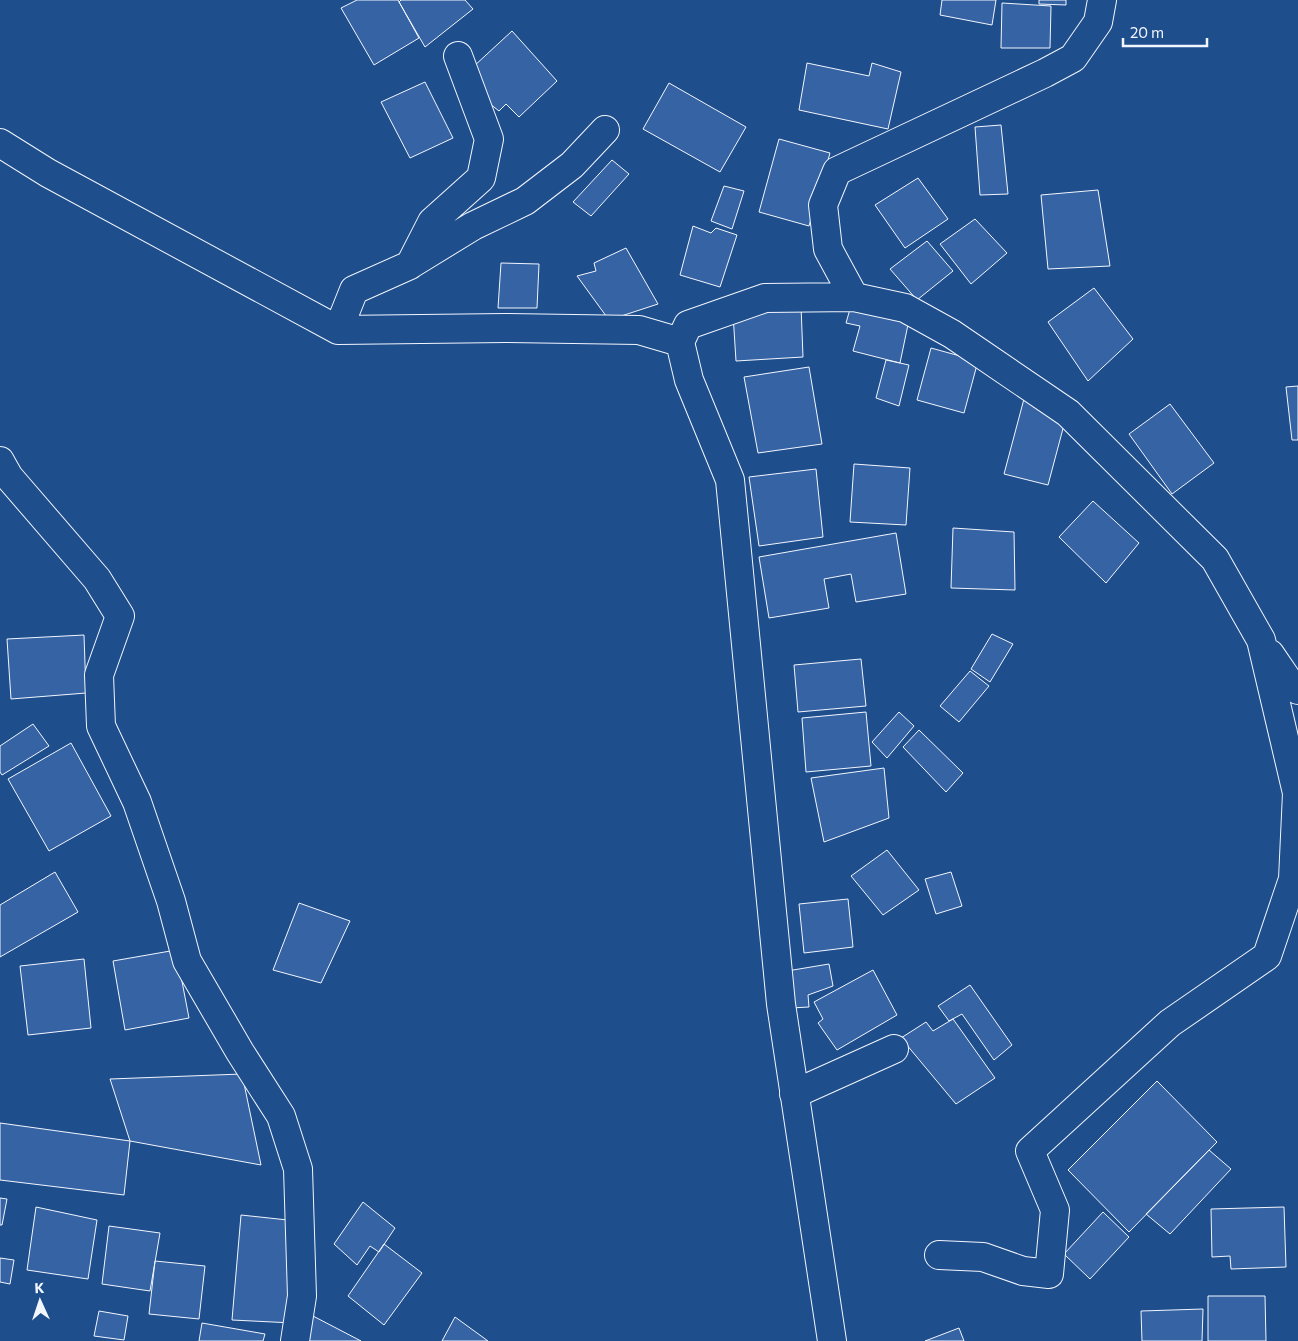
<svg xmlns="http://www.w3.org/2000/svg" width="1298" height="1341" font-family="Commissioner,sans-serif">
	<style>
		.building { fill: #3563a3; stroke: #f2f6ff }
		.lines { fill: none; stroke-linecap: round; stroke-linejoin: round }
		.minor-casing { stroke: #f2f6ff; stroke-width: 30 }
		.minor { stroke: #1f4e8c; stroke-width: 28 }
	</style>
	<rect width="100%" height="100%" fill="#1f4e8c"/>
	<path class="building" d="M357,0H398L419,38L374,65L341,8Z
		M401,0H465L473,9L425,47L399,2Z
		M942,0H996L992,25L940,15Z
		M1039,0H1066V5L1039,4Z
		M1002,3L1051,6L1050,48H1001Z
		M512,31L557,81L519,117L506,104L499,111L475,92L483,82L473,67Z
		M807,63L869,76L872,63L901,72L888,129L799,110Z
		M425,82L453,138L410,158L381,102Z
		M669,83L746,127L720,172L643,129Z
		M1001,125L1008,194L980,195L975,127Z
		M779,139L830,153L809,226L759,212Z
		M612,160L629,174L591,216L573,202Z
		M918,178L948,219L905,248L875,205Z
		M724,186L744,191L732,229L711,221Z
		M1098,190L1110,266L1048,269L1041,195Z
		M975,219L1007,253L971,284L940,244Z
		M693,226L711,233L716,228L737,235L720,287L680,275Z
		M927,241L953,271L917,300L890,269Z
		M626,248L658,304L609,320L577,276L596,271L594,263Z
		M501,263L539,264L537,308H498Z
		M1094,288L1133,339L1088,381L1048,322Z
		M852,302L910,315L900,363L853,351L860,326L846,323Z
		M801,306L803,357L736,361L733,314Z
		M931,348L978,361L964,413L917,400Z
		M886,360L909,365L899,406L876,398Z
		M809,367L822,444L758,453L744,377Z
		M1298,386V440H1292L1286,387Z
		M1025,395L1065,421L1048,485L1004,474Z
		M1170,404L1214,463L1172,494L1129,434Z
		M854,464L910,468L906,525L850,522Z
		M816,469L823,537L759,546L749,477Z
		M1093,501L1139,543L1106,583L1059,537Z
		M953,528L1014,532L1015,590L951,588Z
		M896,533L906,594L856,602L851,574L824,579L829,608L769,618L759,557Z
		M992,634L1013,644L990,682L971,669Z
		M84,635L86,693L11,699L7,639Z
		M861,659L866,706L798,712L794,665Z
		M970,671L989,686L959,722L940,706Z
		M866,712L871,766L806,772L802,718Z
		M899,712L914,726L887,758L872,742Z
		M33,724L49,746L2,775L0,772V746Z
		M919,730L963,773L946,792L903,747Z
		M71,743L111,816L49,851L8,779Z
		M884,768L889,818L824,842L811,778Z
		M887,850L919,890L883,915L851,876Z
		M55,872L78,912L0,957V905Z
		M951,872L962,906L936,914L925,879Z
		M848,899L853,947L804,953L799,904Z
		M299,903L350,921L321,983L273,970Z
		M176,950L189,1018L125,1030L113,961Z
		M84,959L91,1028L28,1035L20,966Z
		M829,964L833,986L808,995L809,1007L791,1008L787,971Z
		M873,970L897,1015L837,1050L818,1023L823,1019L814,1002Z
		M970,985L1012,1045L994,1060L962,1014L949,1021L938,1006Z
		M953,1019L995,1078L956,1104L901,1038L926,1022L933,1031Z
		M242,1074L261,1165L130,1141L110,1079Z
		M1157,1081L1217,1142L1129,1232L1068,1170Z
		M0,1123L130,1141L124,1195L0,1180Z
		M1209,1150L1231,1169L1170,1234L1146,1214Z
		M0,1198L7,1199L2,1225H0Z
		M363,1202L395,1228L379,1252L370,1246L357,1265L334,1244Z
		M36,1207L97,1220L88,1279L27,1270Z
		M1284,1207L1286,1267L1231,1269L1230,1256L1212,1257L1211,1209Z
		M1103,1212L1129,1237L1090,1279L1064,1254Z
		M241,1215L297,1221L293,1323L232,1320Z
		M109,1226L160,1233L150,1291L102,1284Z
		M384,1244L422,1273L384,1325L348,1296Z
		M0,1258L14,1260L10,1284L0,1282Z
		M155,1261L205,1266L199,1319L149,1314Z
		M1208,1296H1265L1266,1341H1208Z
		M1203,1309L1202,1341H1142L1141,1311Z
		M99,1311L128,1316L124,1340L94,1336Z
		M313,1316L361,1341H306Z
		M455,1317L488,1341H442Z
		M202,1323L265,1334L263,1341H199Z
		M959,1328L964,1341H925Z"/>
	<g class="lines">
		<g class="minor-casing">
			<path id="minor" d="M0,143L48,173L338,330L505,328L639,330L680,342L689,380L730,480L781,1004L832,1341
				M411,264L473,226L525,201L572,165L605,130
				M854,297L828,249L823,205L837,171L1045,73L1073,58L1098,22L1102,0
				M338,330L354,290L410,265L432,222L481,178L489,139L458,56
				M680,342L688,325L765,298L854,297L905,308L952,334L1068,413L1215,559L1261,640L1297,793L1293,879L1267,956L1170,1023L1030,1151L1055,1210L1049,1274L1023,1271L983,1257L939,1255
				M0,461L9,477L97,579L120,616L99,675L101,726L137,802L171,901L187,961L240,1052L281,1116L298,1169L302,1296L295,1341
				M1270,654L1287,679L1298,690
				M794,1094L894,1049"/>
		</g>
		<use href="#minor" class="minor"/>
	</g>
	<g transform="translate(40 1301) rotate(357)" stroke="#1f4e8c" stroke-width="4" paint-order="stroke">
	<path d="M0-4L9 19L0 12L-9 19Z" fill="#f2f6ff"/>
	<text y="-8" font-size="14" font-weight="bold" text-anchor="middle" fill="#f2f6ff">K</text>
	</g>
	<path d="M1123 38v8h84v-8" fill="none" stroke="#f2f6ff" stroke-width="2.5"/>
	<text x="1130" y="38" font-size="15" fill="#f2f6ff" stroke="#1f4e8c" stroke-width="4" paint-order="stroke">20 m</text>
</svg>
